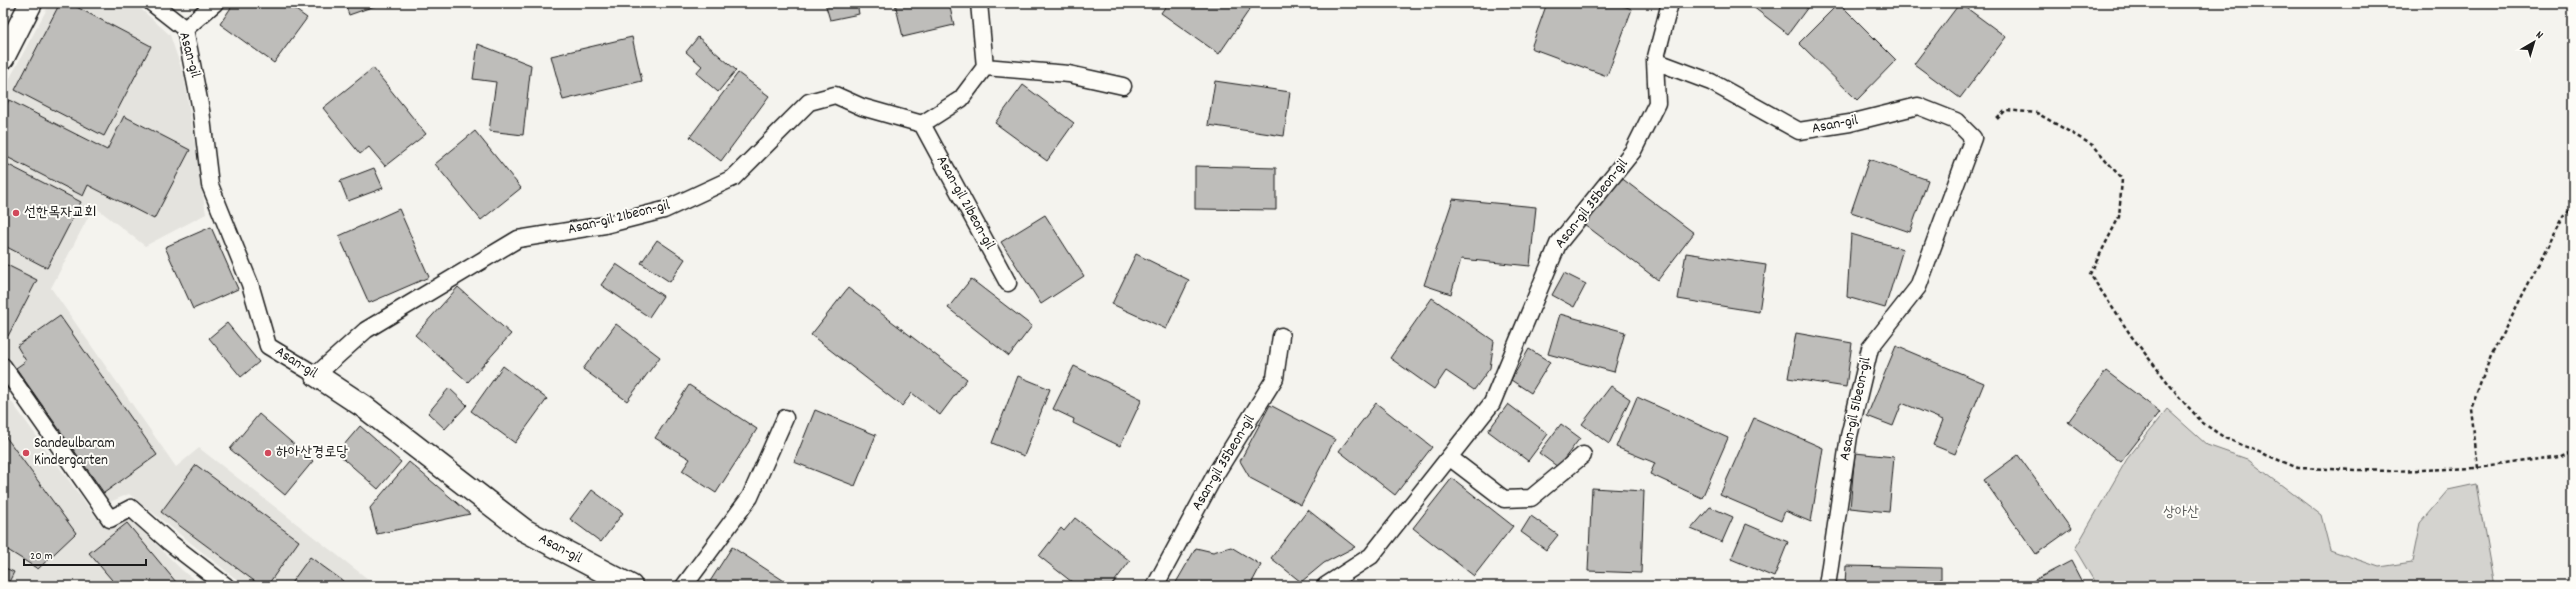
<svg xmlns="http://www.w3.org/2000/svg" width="2576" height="589" font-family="Dekko,'Poor Story',sans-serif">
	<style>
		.built { fill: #e4e3de }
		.green { fill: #d4d3cf; stroke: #787876 }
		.building { fill: #bebdba; stroke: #1c1c1c }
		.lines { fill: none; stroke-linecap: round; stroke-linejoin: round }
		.service-casing { stroke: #1c1c1c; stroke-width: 19 }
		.minor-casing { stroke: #1c1c1c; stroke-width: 25 }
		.path { stroke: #1c1c1c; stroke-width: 2.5; stroke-dasharray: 4 3; stroke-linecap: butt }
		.service { stroke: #fdfcf7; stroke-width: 16 }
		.minor { stroke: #fdfcf7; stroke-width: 22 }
		.poi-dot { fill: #d1495b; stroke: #fdfcf7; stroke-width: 1.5 }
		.labels { text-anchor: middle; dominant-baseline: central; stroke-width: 4; stroke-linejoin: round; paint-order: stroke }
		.street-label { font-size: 15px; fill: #1c1c1c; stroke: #fdfcf7 }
		.poi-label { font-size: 15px; fill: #1c1c1c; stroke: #fdfcf7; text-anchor: start }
		.park-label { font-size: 15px; fill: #5c5c5b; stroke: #fdfcf7 }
	</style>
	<rect width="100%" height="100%" fill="#f4f3ee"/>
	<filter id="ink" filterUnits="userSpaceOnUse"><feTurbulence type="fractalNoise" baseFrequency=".025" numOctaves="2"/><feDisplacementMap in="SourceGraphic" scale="8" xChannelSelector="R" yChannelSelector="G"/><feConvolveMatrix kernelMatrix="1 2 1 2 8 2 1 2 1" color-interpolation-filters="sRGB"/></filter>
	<g filter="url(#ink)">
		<path class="built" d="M50,3H124L141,9L170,35L184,76L206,214L145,246L94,206L51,288L176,467L199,448L377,586H245L129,494L105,504L3,355V91Z
			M3,390L95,516L109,528L129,518L183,571L203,586H3Z"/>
		<path class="green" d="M2167,409L2207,445L2247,459L2321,515L2330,550L2379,567L2412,562L2420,523L2448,490L2476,484L2494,586H2097L2075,549L2127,459Z"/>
		<path class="building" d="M60,3H69L151,46L104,136L15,90Z
			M234,3H286L307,18L274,63L220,24Z
			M345,3H383L349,15Z
			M825,3H857L859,14L830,20Z
			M895,3H949L954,25L903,37Z
			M1168,3H1254L1219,54L1161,13Z
			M1547,3H1615L1632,9L1607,76L1531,48Z
			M1748,3H1811L1788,34Z
			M1839,3L1896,60L1857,100L1799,43Z
			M1960,3L2006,37L1960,98L1914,64Z
			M632,37L642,81L563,100L551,56Z
			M698,37L736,70L718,92L696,73L702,66L686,52Z
			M478,44L531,65L523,135L489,131L496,82L473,79Z
			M373,68L426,134L385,166L369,147L360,154L323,108Z
			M738,73L769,96L721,161L690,137Z
			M1215,81L1290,92L1284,136L1208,125Z
			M1023,85L1074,123L1047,161L995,123Z
			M9,100L107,150L124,116L190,150L154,219L88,185L83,196L3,155V112Z
			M475,131L521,188L481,220L435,164Z
			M1869,159L1928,180L1910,232L1851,212Z
			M3,162L81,202L47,268L3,245Z
			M1195,166L1276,168V210L1195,209Z
			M374,168L383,188L348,201L340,181Z
			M1620,177L1694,233L1658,280L1584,224Z
			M1453,199L1536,207L1530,266L1461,259L1451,294L1424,285Z
			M399,209L429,277L369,303L339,236Z
			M1045,215L1084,276L1041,304L1001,242Z
			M211,227L238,289L193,309L165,247Z
			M1851,234L1903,249L1885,308L1847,297Z
			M657,240L685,259L670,282L641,263Z
			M1686,253L1766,265L1759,312L1678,299Z
			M1136,254L1189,280L1166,329L1112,304Z
			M3,263L37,280L8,336L3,334Z
			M616,264L663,296L649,317L601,285Z
			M1564,273L1586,284L1574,307L1552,295Z
			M971,279L1032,326L1009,356L948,308Z
			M458,287L511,334L468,382L415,335Z
			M848,288L967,379L940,415L912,393L902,406L811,335Z
			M1432,298L1494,341L1490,368L1474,390L1446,371L1434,389L1390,358Z
			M1560,314L1625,332L1614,372L1548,354Z
			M60,316L157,455L104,493L16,368L26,361L17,346Z
			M227,323L259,362L241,377L209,338Z
			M616,324L660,357L627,401L583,369Z
			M1796,333L1852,343L1846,387L1788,378Z
			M1896,346L1984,383L1955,454L1933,445L1943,420L1902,403L1893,426L1867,416Z
			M1529,349L1550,362L1531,393L1511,380Z
			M503,366L547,399L515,443L471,411Z
			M1074,366L1142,399L1120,446L1073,423L1074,419L1053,409Z
			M2106,371L2160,412L2121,462L2068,422Z
			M1018,376L1050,389L1024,456L992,443Z
			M689,385L757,429L716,493L682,471L690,459L655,438Z
			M1611,386L1630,399L1609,444L1582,424Z
			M449,388L467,405L445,429L428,413Z
			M1637,397L1728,438L1702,498L1650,474L1655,463L1616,447Z
			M1376,403L1432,447L1395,495L1339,451Z
			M1508,404L1548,434L1528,461L1488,431Z
			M1270,405L1335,439L1301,505L1250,478L1240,461Z
			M815,410L876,435L855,486L794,462Z
			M259,414L313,461L285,495L230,449Z
			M1754,418L1823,448L1811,522L1785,511L1781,521L1720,495Z
			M1561,424L1580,438L1558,467L1539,453Z
			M360,426L401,462L378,489L337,453Z
			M3,433L76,533L38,569L3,547V533L8,526L3,523Z
			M1855,453L1894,457L1889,512L1850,508Z
			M2018,455L2071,529L2036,554L1984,480Z
			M409,462L470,514L377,534L370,508Z
			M196,465L299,541L267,586H261L161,512Z
			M1452,478L1513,526L1474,576L1413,528Z
			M1592,488L1644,491L1641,573L1588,571Z
			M592,490L623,513L601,542L570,519Z
			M1710,507L1733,517L1722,542L1691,529Z
			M1308,510L1355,547L1324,563L1301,582L1271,558Z
			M1531,516L1558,535L1546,550L1521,532Z
			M1075,518L1130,561L1111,586H1077L1039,556L1061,528L1064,531Z
			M127,523L176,582L171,586H117L89,553Z
			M1746,524L1788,542L1774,577L1731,559Z
			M732,547L792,586H707Z
			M1231,547L1261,565L1250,586H1174L1196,548L1213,552Z
			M310,557L350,586H289Z
			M2071,561L2084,586H2033L2031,582Z
			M1846,566L1941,568V586H1845Z
			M3,567L14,572L7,586H3Z"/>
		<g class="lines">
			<g class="service-casing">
				<path id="service" d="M152,3L185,29L201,110L210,185L250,284L268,346L316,375L366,330L518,239L605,225L664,210L733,178L809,102L835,95L862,107L922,124L961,99L985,67L979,3
					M185,29L215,3
					M1655,61L1711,82L1799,131L1850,123L1918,106L1956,121L1973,138L1918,287L1870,348L1849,436L1827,586
					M985,67L1069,74L1123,86
					M922,124L1008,283
					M3,366L110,519L131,508L169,542L226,586
					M1449,457L1504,499L1531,498L1583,455
					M684,586L750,497L785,418
					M1155,586L1215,475L1275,378L1281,336
					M1325,586L1371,556L1492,403L1558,244L1633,151L1657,103L1655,61L1670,3"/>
			</g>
			<g class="minor-casing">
				<path id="minor" d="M3,58L31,3
					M316,375L363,406L524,530L631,586"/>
			</g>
			<path class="path" d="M1997,119L2006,110L2037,113L2094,146L2122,179L2119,217L2090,274L2132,337L2180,398L2203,423L2225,438L2298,468L2390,471L2478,468L2559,456L2573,449
				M2478,468L2471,408L2491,356L2564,215L2573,204"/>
			<use href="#service" class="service"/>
			<use href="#minor" class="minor"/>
		</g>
	</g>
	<g class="poi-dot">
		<circle cx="16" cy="213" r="4"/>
		<circle cx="26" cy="453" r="4"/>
		<circle cx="268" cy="453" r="4"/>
	</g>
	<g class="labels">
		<g class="street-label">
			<text transform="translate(189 55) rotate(75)">Asan-gil</text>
			<text transform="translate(1835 125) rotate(-11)">Asan-gil</text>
			<text transform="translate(965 203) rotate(61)">Asan-gil 21beon-gil</text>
			<text transform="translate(1592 204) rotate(-52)">Asan-gil 35beon-gil</text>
			<text transform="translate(619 218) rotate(-14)">Asan-gil 21beon-gil</text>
			<text transform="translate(296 363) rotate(32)">Asan-gil</text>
			<text transform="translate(1856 409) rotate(-78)">Asan-gil 51beon-gil</text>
			<text transform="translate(1224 463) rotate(-59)">Asan-gil 35beon-gil</text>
			<text transform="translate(560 549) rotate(28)">Asan-gil</text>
		</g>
		<g class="poi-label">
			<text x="24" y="213">선한목자교회</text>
			<text x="34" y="444">Sandeulbaram<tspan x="34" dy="17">Kindergarten</tspan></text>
			<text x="276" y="453">하아산경로당</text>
		</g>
		<g class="park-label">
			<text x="2181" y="513">상아산</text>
		</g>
	</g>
	<rect width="2576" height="589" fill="none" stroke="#fdfcf7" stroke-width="16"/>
	<rect x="8" y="8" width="2560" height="573" fill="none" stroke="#1c1c1c" stroke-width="1.5" filter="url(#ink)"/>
	<g transform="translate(2534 42) rotate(38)" stroke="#fdfcf7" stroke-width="3" paint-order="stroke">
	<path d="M0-3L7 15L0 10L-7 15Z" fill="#1c1c1c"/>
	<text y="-6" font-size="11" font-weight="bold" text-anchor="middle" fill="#1c1c1c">N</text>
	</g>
	<path d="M24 559v6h122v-6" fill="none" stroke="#1c1c1c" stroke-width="2"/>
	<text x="30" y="559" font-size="12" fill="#1c1c1c" stroke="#fdfcf7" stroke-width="3" paint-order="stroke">20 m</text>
</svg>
